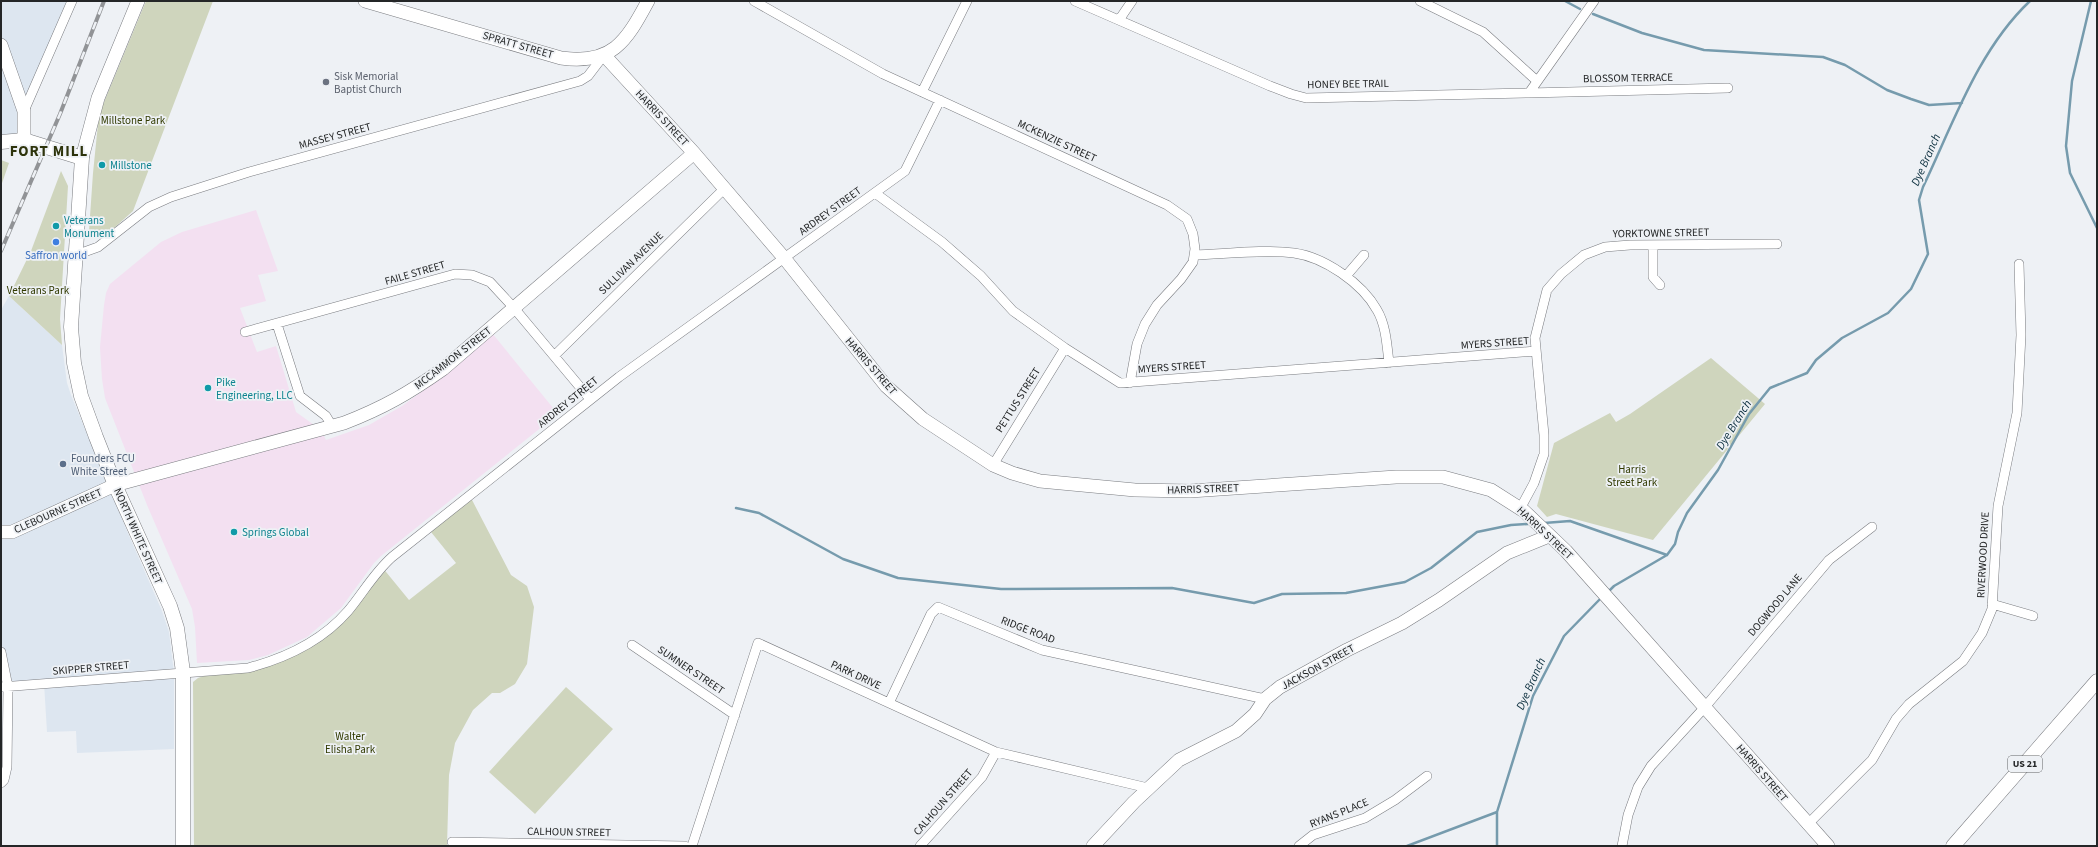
<svg xmlns="http://www.w3.org/2000/svg" width="2098" height="847" font-family="'Source Sans 3',sans-serif">
	<style>
		.built { fill: #dde6f0 }
		.industrial { fill: #f3e0f1 }
		.green { fill: #cfd5bd }
		.lines { fill: none; stroke-linecap: round; stroke-linejoin: round }
		.stream { stroke: #769bad; stroke-width: 2.5 }
		.street-casing { stroke: #7a7c80; stroke-width: 10 }
		.secondary-casing { stroke: #7a7c80; stroke-width: 14 }
		.primary-casing { stroke: #7a7c80; stroke-width: 15 }
		.street { stroke: #fff; stroke-width: 9 }
		.secondary { stroke: #fff; stroke-width: 13 }
		.primary { stroke: #fff; stroke-width: 14 }
		.rail-casing { stroke: #919396; stroke-width: 4 }
		.rail { stroke: #eef1f5; stroke-width: 2.5; stroke-dasharray: 8; stroke-linecap: butt }
		.worship-dot { fill: #6b7280; stroke: #eef1f5; stroke-width: 1.5 }
		.culture-dot { fill: #0f9aa8; stroke: #eef1f5; stroke-width: 1.5 }
		.shop-dot { fill: #3f7fe0; stroke: #eef1f5; stroke-width: 1.5 }
		.service-dot { fill: #5c6f8a; stroke: #eef1f5; stroke-width: 1.5 }
		.labels { text-anchor: middle; dominant-baseline: central; stroke-width: 3.5; stroke-linejoin: round; paint-order: stroke }
		.shield { fill: #eef1f5; stroke: #616365; stroke-width: 1 }
		.shield-label { font-size: 10px; font-weight: bold; fill: #242627 }
		.street-label { font-size: 11px; fill: #242627; stroke: #eef1f5 }
		.worship-label { font-size: 11px; fill: #5b616d; stroke: #eef1f5; text-anchor: start }
		.park-label { font-size: 11px; fill: #313a00; stroke: #eef1f5 }
		.culture-label { font-size: 11px; fill: #0d838f; stroke: #eef1f5; text-anchor: start }
		.shop-label { font-size: 11px; fill: #366cbe; stroke: #eef1f5 }
		.service-label { font-size: 11px; fill: #4e5e75; stroke: #eef1f5; text-anchor: start }
		.water-label { font-size: 12px; font-style: italic; fill: #0c2f3e; stroke: #eef1f5 }
		.district-label { font-size: 15px; font-weight: bold; letter-spacing: 1px; fill: #2e340c; stroke: #eef1f5 }
	</style>
	<rect width="100%" height="100%" fill="#eef1f5"/>
	<path class="built" d="M1,1H70L23,110V139L1,145Z
		M9,296L62,345L67,383L71,395L127,531L162,611L169,632L174,673V749L77,753L76,731L47,732L44,683L9,685L1,640V310Z"/>
	<path class="industrial" d="M256,210L278,271L258,275L266,301L240,308L257,352L276,346L296,412L321,430L326,440L369,425L402,406L428,387L492,333L558,414L381,556L374,563L341,608L307,637L268,655L249,660L197,663L195,627L192,609L147,505L105,398L102,379L100,347L104,305L106,293L110,284L161,242L182,232Z"/>
	<path class="green" d="M146,1H213L133,211L104,237L95,238L89,231L93,173L99,114Z
		M1,160L9,163L1,186Z
		M61,171L68,186L60,319L62,345L9,296L31,251Z
		M1711,358L1765,404L1653,540L1556,514L1547,517L1537,506L1554,443L1610,413L1616,422L1630,414Z
		M471,498L511,575L527,586L534,607L527,664L515,684L500,693H492L473,710L455,743L449,775L447,846H194L193,682L198,678L215,672L268,665L338,623L382,567L409,600L456,563L431,532Z
		M566,687L613,729L535,814L489,772Z"/>
	<g class="lines">
		<path class="stream" d="M1565,1L1580,9
			M2091,1L2072,81L2066,146L2070,173L2097,228
			M1593,14L1642,33L1704,50L1823,57L1845,65L1887,90L1911,99L1929,105L1962,103
			M736,508L759,513L843,559L898,578L1001,589L1172,588L1254,603L1282,594L1346,593L1405,582L1431,568L1477,532L1511,525L1528,524
			M1544,523L1570,521L1667,555
			M1607,593L1614,586L1667,555L1675,544L1678,532L1687,513L1718,470L1749,414L1770,388L1807,373L1816,360L1842,338L1888,313L1911,289L1928,254L1919,200L1923,187C1953,124 1978,50 2030,1
			M1407,846L1497,812
			M1497,846V812L1533,696L1564,636L1602,597"/>
		<g class="street-casing">
			<path id="street" d="M754,1L883,74L1167,205L1187,219L1193,234L1195,249L1193,262L1181,279L1157,305L1145,324L1137,344L1130,383
				M1075,1L1270,86L1291,94L1306,98L1529,93L1594,1
				M1420,1L1483,32L1537,81
				M1119,20L1132,1
				M922,92L967,1
				M1529,93L1728,88
				M24,111L72,1
				M875,193L942,242L981,276L1013,311L1065,348L1120,383L1536,351
				M1653,245V277L1660,285
				M76,255L98,247L149,207L171,197L249,172L580,81L588,76L604,55
				M1194,255C1225,254 1263,249 1294,253C1324,257 1362,283 1377,310C1386,325 1387,346 1389,363
				M1346,276L1364,255
				M277,324L300,396L326,416L332,426
				M245,332L455,274L472,275L490,282L514,308L590,399
				M554,356L725,188
				M993,465L1065,348
				M1520,509L1534,483L1544,454V435L1535,338L1547,290L1561,274L1584,255L1605,247L1630,245L1777,244
				M1992,604L2033,616
				M632,645L735,715
				M1,652L8,687L7,767L4,780L1,783
				M1,687L248,668C286,658 322,641 348,611C363,593 374,573 392,557L619,377L905,171L940,100
				M889,703L931,614L938,607L1042,650L1265,699
				M1807,825L1872,760L1896,719L1909,704L1963,661L1982,633L1992,609L1998,506L2017,413L2021,335L2019,264
				M452,842L685,846
				M692,846L758,643L996,752L1148,788
				M920,846L982,777L996,752
				M1299,846L1313,835L1365,818L1395,800L1427,776
				M1622,846L1628,815L1638,787L1651,766L1705,707L1829,560L1872,527"/>
		</g>
		<g class="secondary-casing">
			<path id="secondary" d="M365,1L561,58C612,65 626,42 648,1
				M1,45L24,111V140
				M604,55L694,153L785,259L886,386L923,419L993,465L1012,473L1040,481L1135,490L1190,491L1396,477H1443L1491,490L1524,511L1566,551L1828,846
				M82,158L98,98L138,1
				M1,532H12L115,485L344,423C383,408 409,393 443,369L694,153
				M1093,846L1134,802L1179,760L1236,731L1255,714L1265,699L1280,687L1347,650L1402,623L1439,600L1507,553L1549,536"/>
		</g>
		<g class="primary-casing">
			<path id="primary" d="M1,142L24,140L82,158L71,327L74,363L81,396L96,437L115,485L170,606L177,628L183,672V846
				M1953,846L2097,681"/>
		</g>
		<use href="#street" class="street"/>
		<use href="#secondary" class="secondary"/>
		<use href="#primary" class="primary"/>
		<g class="rail-casing">
			<path id="rail" d="M1,251L60,114L104,1"/>
		</g>
		<use href="#rail" class="rail"/>
	</g>
	<circle class="worship-dot" cx="326" cy="82" r="4"/>
	<g class="culture-dot">
		<circle cx="102" cy="165" r="4"/>
		<circle cx="56" cy="226" r="4"/>
		<circle cx="208" cy="388" r="4"/>
		<circle cx="234" cy="532" r="4"/>
	</g>
	<circle class="shop-dot" cx="56" cy="242" r="4"/>
	<circle class="service-dot" cx="63" cy="464" r="4"/>
	<g class="labels">
		<rect class="shield" x="2008" y="756" width="34" height="16" rx="3"/>
		<g class="shield-label">
			<text x="2025" y="764">US 21</text>
		</g>
		<g class="street-label">
			<text transform="translate(518 45) rotate(16)">SPRATT STREET</text>
			<text transform="translate(1628 78) rotate(-1)">BLOSSOM TERRACE</text>
			<text transform="translate(1348 84) rotate(-1)">HONEY BEE TRAIL</text>
			<text transform="translate(662 118) rotate(47)">HARRIS STREET</text>
			<text transform="translate(335 136) rotate(-15)">MASSEY STREET</text>
			<text transform="translate(1057 141) rotate(25)">MCKENZIE STREET</text>
			<text transform="translate(830 211) rotate(-36)">ARDREY STREET</text>
			<text transform="translate(1661 233) rotate(-1)">YORKTOWNE STREET</text>
			<text transform="translate(631 263) rotate(-44)">SULLIVAN AVENUE</text>
			<text transform="translate(415 273) rotate(-16)">FAILE STREET</text>
			<text transform="translate(1495 343) rotate(-4)">MYERS STREET</text>
			<text transform="translate(453 358) rotate(-38)">MCCAMMON STREET</text>
			<text transform="translate(871 366) rotate(49)">HARRIS STREET</text>
			<text transform="translate(1172 367) rotate(-4)">MYERS STREET</text>
			<text transform="translate(1018 400) rotate(-58)">PETTUS STREET</text>
			<text transform="translate(568 402) rotate(-39)">ARDREY STREET</text>
			<text transform="translate(1203 489) rotate(-2)">HARRIS STREET</text>
			<text transform="translate(58 511) rotate(-24)">CLEBOURNE STREET</text>
			<text transform="translate(1545 533) rotate(43)">HARRIS STREET</text>
			<text transform="translate(138 536) rotate(66)">NORTH WHITE STREET</text>
			<text transform="translate(1983 555) rotate(-87)">RIVERWOOD DRIVE</text>
			<text transform="translate(1775 605) rotate(-50)">DOGWOOD LANE</text>
			<text transform="translate(1028 630) rotate(21)">RIDGE ROAD</text>
			<text transform="translate(1318 667) rotate(-29)">JACKSON STREET</text>
			<text transform="translate(91 668) rotate(-5)">SKIPPER STREET</text>
			<text transform="translate(691 670) rotate(34)">SUMNER STREET</text>
			<text transform="translate(856 675) rotate(25)">PARK DRIVE</text>
			<text transform="translate(1762 773) rotate(49)">HARRIS STREET</text>
			<text transform="translate(943 802) rotate(-49)">CALHOUN STREET</text>
			<text transform="translate(1339 813) rotate(-22)">RYANS PLACE</text>
			<text transform="translate(569 832) rotate(1)">CALHOUN STREET</text>
		</g>
		<g class="worship-label">
			<text x="334" y="76">Sisk Memorial<tspan x="334" dy="13">Baptist Church</tspan></text>
		</g>
		<g class="park-label">
			<text x="133" y="120">Millstone Park</text>
			<text x="38" y="290">Veterans Park</text>
			<text x="1632" y="469">Harris<tspan x="1632" dy="13">Street Park</tspan></text>
			<text x="350" y="736">Walter<tspan x="350" dy="13">Elisha Park</tspan></text>
		</g>
		<g class="culture-label">
			<text x="110" y="165">Millstone</text>
			<text x="64" y="220">Veterans<tspan x="64" dy="13">Monument</tspan></text>
			<text x="216" y="382">Pike<tspan x="216" dy="13">Engineering, LLC</tspan></text>
			<text x="242" y="532">Springs Global</text>
		</g>
		<g class="shop-label">
			<text x="56" y="255">Saffron world</text>
		</g>
		<g class="service-label">
			<text x="71" y="458">Founders FCU<tspan x="71" dy="13">White Street</tspan></text>
		</g>
		<g class="water-label">
			<text transform="translate(1926 160) rotate(-66)">Dye Branch</text>
			<text transform="translate(1734 425) rotate(-58)">Dye Branch</text>
			<text transform="translate(1531 684) rotate(-66)">Dye Branch</text>
		</g>
		<g class="district-label">
			<text x="49" y="151">FORT MILL</text>
		</g>
	</g>
	<rect width="2098" height="847" fill="none" stroke="#242627" stroke-width="4"/>
</svg>
